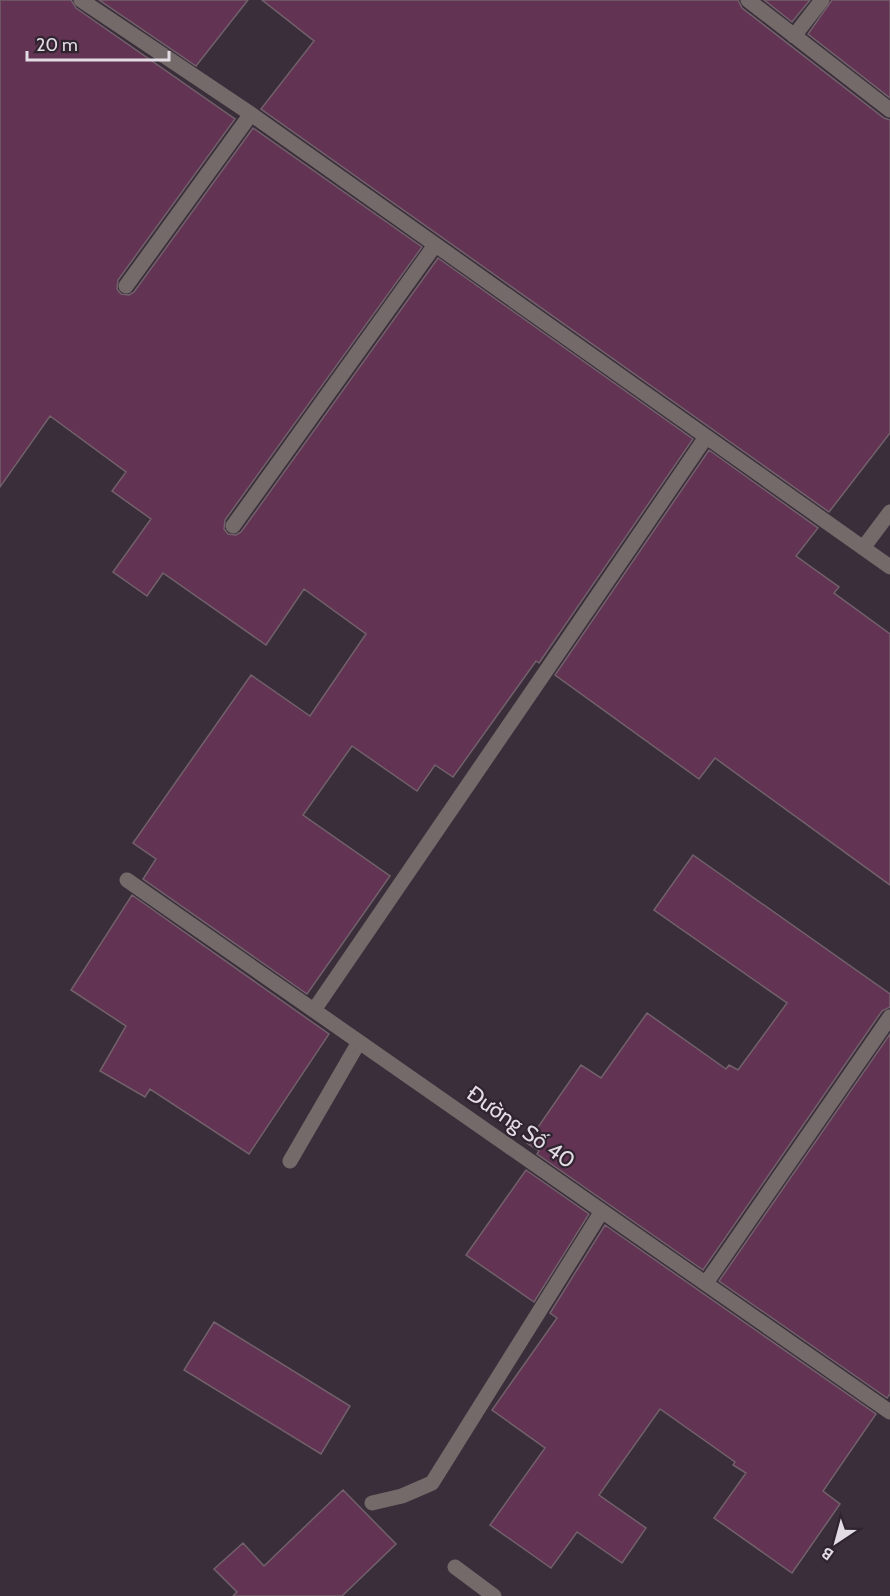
<svg xmlns="http://www.w3.org/2000/svg" width="890" height="1596" font-family="Cabin,sans-serif">
	<style>
		.building { fill: #623352; stroke: #72616b; stroke-width: 1.5 }
		.lines { fill: none; stroke-linecap: round; stroke-linejoin: round }
		.minor { stroke: #746a69; stroke-width: 15 }
		.labels { text-anchor: middle; dominant-baseline: central; stroke-width: 4.5; stroke-linejoin: round; paint-order: stroke }
		.street-label { font-size: 22px; fill: #e3dce4; stroke: #2f2430 }
	</style>
	<rect width="100%" height="100%" fill="#392e3a"/>
	<path class="building" d="M0,0H71L76,8L235,119L118,280L117,289L121,294L129,295L134,292L253,128L422,247L225,520L224,529L228,534L236,535L241,532L438,258L693,439L539,663L536,661L453,777L435,765L417,791L352,746L303,815L390,876L307,994L143,879L156,859L133,843L251,675L310,716L366,634L304,589L266,645L163,573L147,596L113,572L151,519L112,491L126,472L50,416L0,487Z
		M99,0H248L196,66Z
		M262,0H738L742,8L884,118L890,120V433L829,512L261,109L314,41Z
		M764,0H810L792,22Z
		M832,0H890V98L808,34Z
		M709,450L818,528L796,556L839,587L834,593L890,634V885L715,758L699,779L555,675Z
		M693,855L890,994V1007L882,1011L703,1270L537,1154L539,1151L527,1143L581,1065L601,1078L647,1013L726,1069L729,1065L738,1070L787,1003L654,910Z
		M132,895L329,1034L249,1154L150,1089L145,1097L100,1071L126,1026L71,990Z
		M890,1034V1394L887,1398L719,1281Z
		M526,1170L589,1214L534,1302L466,1255Z
		M605,1225L876,1414L823,1491L840,1504L792,1573L714,1518L746,1473L733,1465L735,1462L660,1409L599,1495L646,1528L622,1563L577,1532L551,1568L490,1525L545,1448L492,1410L557,1318L550,1313Z
		M214,1322L350,1406L321,1454L184,1370Z
		M343,1490L396,1544L342,1596H233L237,1592L214,1569L243,1543L264,1566Z"/>
	<g class="lines">
		<path class="minor" d="M81,0L251,114L890,567
			M748,0L890,110
			M794,36L822,0
			M126,286L251,114
			M233,526L435,245
			M863,548L890,512
			M127,880L890,1412
			M314,1010L706,437
			M290,1161L359,1042
			M706,1283L890,1017
			M372,1503L402,1496L432,1483L602,1211
			M455,1567L494,1596"/>
	</g>
	<g class="labels">
		<g class="street-label">
			<text transform="translate(521 1127) rotate(35)">Đường Số 40</text>
		</g>
	</g>
	<g transform="translate(836 1542) rotate(216)" stroke="#2f2430" stroke-width="4.5" paint-order="stroke">
	<path d="M0-4.5L10 22L0 15L-10 22Z" fill="#e3dce4"/>
	<text y="-9" font-size="16" font-weight="bold" text-anchor="middle" fill="#e3dce4">B</text>
	</g>
	<path d="M27 51v9h142v-9" fill="none" stroke="#e3dce4" stroke-width="3"/>
	<text x="36" y="51" font-size="18" fill="#e3dce4" stroke="#2f2430" stroke-width="4.5" paint-order="stroke">20 m</text>
</svg>
